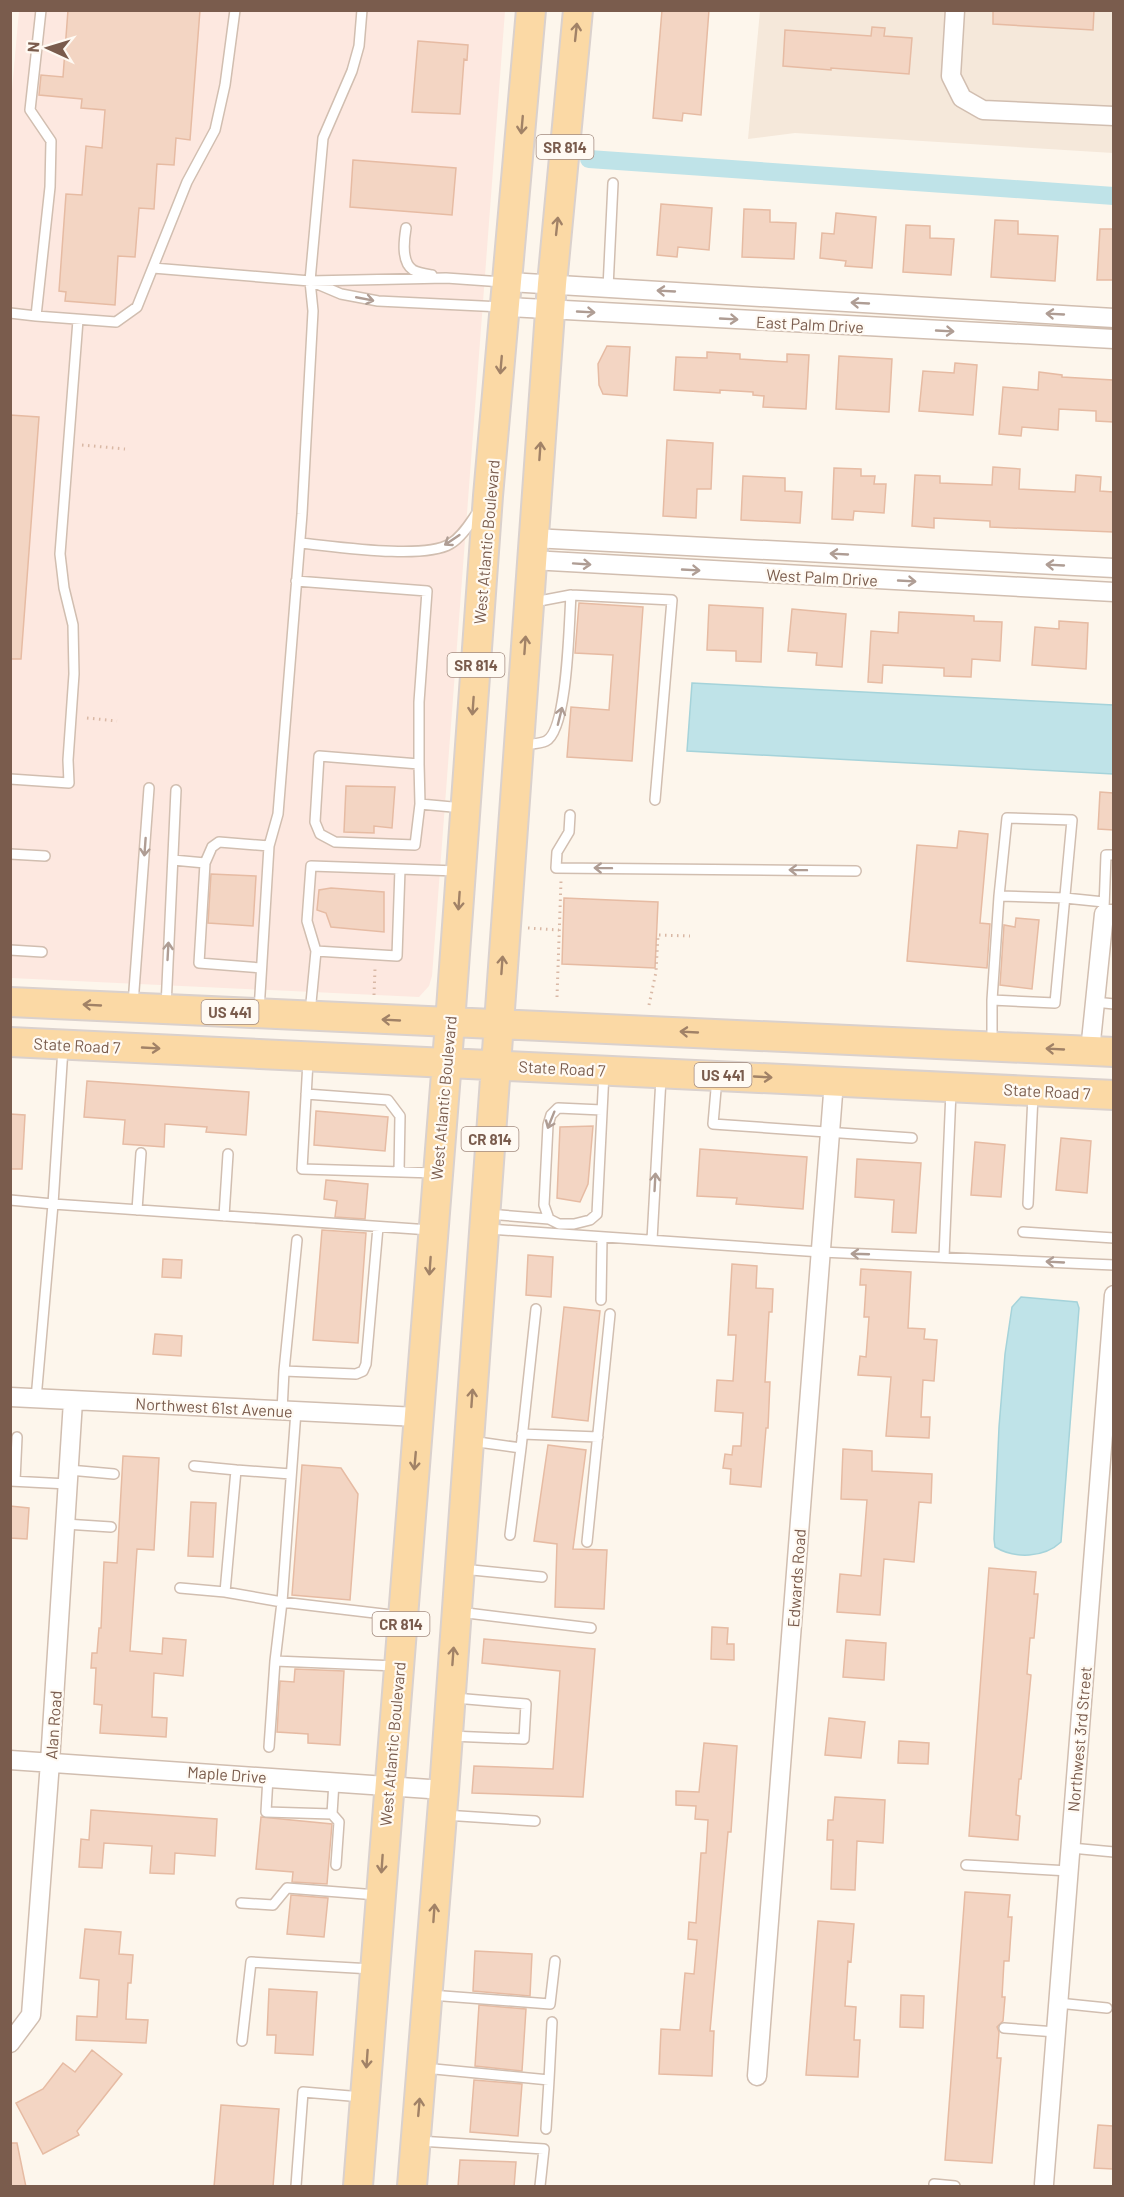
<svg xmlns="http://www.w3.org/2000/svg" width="1124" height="2197" font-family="Barlow,sans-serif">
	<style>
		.residential { fill: #f5e8da }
		.commercial { fill: #fde8e0 }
		.water { fill: #bfe3e8; stroke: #a5d3da; stroke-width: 1.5 }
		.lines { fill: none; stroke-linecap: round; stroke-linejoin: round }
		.canal { stroke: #bfe3e8; stroke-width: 18 }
		.building { fill: #f3d5c3; stroke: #e6bba3; stroke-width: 1.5 }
		.lane-casing { stroke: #d1beb0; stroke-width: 12 }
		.street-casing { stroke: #d1beb0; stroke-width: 21 }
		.primary-casing { stroke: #dad1cd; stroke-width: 32 }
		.path { stroke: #d9b8a5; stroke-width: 3; stroke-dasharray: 1.5 4.5; stroke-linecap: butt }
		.lane { stroke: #fff; stroke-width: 9 }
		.street { stroke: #fff; stroke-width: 18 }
		.primary { stroke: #fbd9a5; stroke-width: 28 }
		.oneway { stroke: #a18267 }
		.oneway2 { stroke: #af9d94 }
		.labels { text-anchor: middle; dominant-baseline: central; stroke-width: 4.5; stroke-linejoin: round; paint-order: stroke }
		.shield { fill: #fffaf3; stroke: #a28b7f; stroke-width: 1.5 }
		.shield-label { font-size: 15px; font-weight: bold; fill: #7a5c4d }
		.street-label { font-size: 16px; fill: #7a5c4d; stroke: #fffaf3 }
	</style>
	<rect width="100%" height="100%" fill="#fdf6ec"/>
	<path class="residential" d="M760,11H1113V153L795,133L748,139Z"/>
	<path class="commercial" d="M19,11H505L432,976L429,986L419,997L11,978L10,112Z"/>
	<path class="water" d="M692,683L1113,705V774L687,751Z
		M1021,1297L1077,1302L1079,1308L1061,1542C1044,1558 1015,1559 995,1547L994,1539L999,1427L1005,1354L1012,1307Z"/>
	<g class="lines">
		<path class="canal" d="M589,159L1114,196"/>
	</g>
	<path class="building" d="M68,10H200L190,140L176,138L174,165L157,164L154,209L139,208L135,257L118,256L115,305L65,301L66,292L59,291L66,194L82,195L86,146L102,148L105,110L81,108L82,99L39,95L41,75L63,77Z
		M662,10H709L701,115L683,113L682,121L653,118Z
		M993,10H1094L1093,30L993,24Z
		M872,27L885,28L884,36L912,38L909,74L831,68V70L783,66L785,30L871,36Z
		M418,41L468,45L467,60L464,59L460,114L412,112Z
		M353,160L456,168L452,215L350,207Z
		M661,204L712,208L709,250L678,247L677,257L657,255Z
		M744,209L770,210V222L796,223L794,259L742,257Z
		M836,213L876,217L872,268L845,266L846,261L820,258L822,233L834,234Z
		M995,220L1018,221V234L1058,236L1055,281L991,277Z
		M906,225L930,226V238L954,239L951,275L903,272Z
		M1100,229H1113V280H1097Z
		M607,346L630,347L627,396L603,394L599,385L598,364Z
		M707,352L740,354V359L787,362V354L809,355L806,409L763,407L764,396L753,395V392L720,390V393L674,390L676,357L707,358Z
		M839,356L892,359L889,412L836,409Z
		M955,363L977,365L973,415L919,411L923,371L954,373Z
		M1039,372L1062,375V377L1113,380V422L1096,421V411L1059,409L1058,430L1022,427L1021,436L999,434L1003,387L1038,390Z
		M10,415L39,417L21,659H10Z
		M667,440L713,443L711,489H697L696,518L663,516Z
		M993,467L1020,469L1019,489L1075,492L1076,475L1101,477L1100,491L1113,492V532L990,527V521L934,518V528L912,526L915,475L940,476V483L992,485Z
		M834,468L861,469V476H875L874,484H886L884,513L854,511L853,520L832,519Z
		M743,476L785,478V491L802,492L800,523L741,520Z
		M579,603L643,607L632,761L567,757L571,707L609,710L613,655L575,653Z
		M709,605L763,608L761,662L736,661V651L707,650Z
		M792,609L846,614L842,667L816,665L817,653L788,651Z
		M899,612L974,616V621L1002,622L1000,661L972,659L971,677L944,676V668L883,665L882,683L868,682L871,631L898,633Z
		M1059,621L1088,623L1086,669L1032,665L1035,627L1059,629Z
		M346,786L395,787L392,828L374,826V833L344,832Z
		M1100,792L1113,793V830L1098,829Z
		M959,831L988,834L980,923L990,924L987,968L907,961L917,845L957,848Z
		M211,874L256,876L253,926L208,923Z
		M331,888L384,892V932L331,927L326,913L317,910L319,890Z
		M564,898L658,902L655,968L562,964Z
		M1016,918L1039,920L1032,989L1000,985L1004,925L1015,927Z
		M87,1081L249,1092L246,1135L206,1132L207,1127L165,1124L164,1147L123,1144L125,1120L84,1117Z
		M316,1111L388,1117L385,1151L314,1145Z
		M10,1114L25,1115L22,1169H10Z
		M593,1126L588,1184L580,1202L557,1198L560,1127Z
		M1061,1138L1091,1141L1087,1193L1056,1190Z
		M975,1142L1005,1145L1001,1197L971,1195Z
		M700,1149L807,1157L803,1209L736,1204L737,1198L697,1196Z
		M857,1159L921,1163L916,1233L892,1232L894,1200L855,1197Z
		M326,1180L368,1184L365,1219L335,1217L337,1201L324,1199Z
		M322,1230L366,1233L358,1343L313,1340Z
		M528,1255L553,1257L551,1297L526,1295Z
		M163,1259L182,1260L181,1278L162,1277Z
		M732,1264L757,1266L756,1288L773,1289L772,1312H769L765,1382H770L768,1428H766L761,1487L730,1484L731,1469L723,1468L725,1454L732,1455L733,1446H741L743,1413L715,1411L717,1380L733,1381L736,1335H728Z
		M861,1269L911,1272L908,1328L925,1329L924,1339L937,1340L934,1381L923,1380L921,1417H930L929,1438L886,1436L891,1377L858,1375L860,1356L866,1357L869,1317H864L866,1285H860Z
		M564,1307L600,1311L588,1421L552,1417Z
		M155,1334L182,1336L181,1356L153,1354Z
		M548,1445L586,1450L573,1549L607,1550L604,1609L555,1607L557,1544L534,1541Z
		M843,1449L872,1451V1471L932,1474L931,1503L919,1502L914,1562L884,1559L880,1615L837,1612L840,1574L861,1576L867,1500L841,1499Z
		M123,1456L159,1458L154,1550L137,1549L130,1651L162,1654L163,1638L186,1640L183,1676L154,1673L152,1717L167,1718L166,1737L100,1733L102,1705L94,1704L96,1668H91L92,1653H97L99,1628H101L104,1562L117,1563Z
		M302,1465L341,1468L358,1494L350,1600L292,1595Z
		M191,1502L216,1503L213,1557L188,1556Z
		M10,1506L29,1508L27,1539L10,1538Z
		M989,1568L1036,1572L1034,1594H1038L1034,1638H1030L1027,1674L1031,1675L1021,1779H1019L1016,1815L1020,1816L1018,1840L969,1836Z
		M712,1627L728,1628L727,1644H734V1660L711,1659Z
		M484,1639L595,1649L583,1797L472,1793L474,1766L553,1769L560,1671L482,1663Z
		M846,1640L886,1643L884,1680L843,1677Z
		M295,1669L344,1671L340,1745L308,1743V1734L277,1732L280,1681L294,1682Z
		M829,1718L865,1722L861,1758L825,1755Z
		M899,1741L929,1743L928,1764L898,1763Z
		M704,1743L737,1746L731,1832H728L710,2031H714L712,2076L659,2074L661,2029L680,2030L685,1973L694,1974L697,1940L688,1939L689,1922L696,1923L701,1853H706L708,1820L695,1819L696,1806L676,1805V1791L699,1792Z
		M835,1797L885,1800L883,1843L857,1841L855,1890L831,1889L833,1840H827L828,1820H833Z
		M91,1810L217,1819L215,1856L175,1853L174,1874L150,1873L152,1846L104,1843L102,1868L79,1867L81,1839L89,1840Z
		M261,1817L332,1824L327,1884L292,1882L293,1872L256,1869Z
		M965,1892L1010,1895L1008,1917H1012L1009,1961H1004L1002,1997H1005L1003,2021L997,2027L999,2032L997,2058H1001L992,2163L945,2160Z
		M291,1895L328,1898L324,1937L287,1934Z
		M818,1921L854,1924L851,1962L848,1961L845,2006L856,2007L854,2040H860L858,2077L806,2075Z
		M85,1929L121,1932L119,1954L133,1955L131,1983H128L126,2019L148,2020L146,2043L76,2040L77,2016L97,2017L99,1980L80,1978Z
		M475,1951L532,1954L530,1996L473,1991Z
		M269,1989L317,1992L313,2055L275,2053L276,2035H267Z
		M901,1995L924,1996L923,2028L900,2027Z
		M479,2005L526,2009L522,2071L475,2066Z
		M92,2050L122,2074L77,2131L79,2135L43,2154L16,2103L43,2089L63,2063L75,2072Z
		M474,2080L522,2084L518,2136L470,2132Z
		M221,2105L279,2109L273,2187H214Z
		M1098,2125L1113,2126V2169L1094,2168Z
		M10,2143H17L26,2187H10Z
		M460,2160L516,2162L514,2187H458Z"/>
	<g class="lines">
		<g class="lane-casing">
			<path id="lane" d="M41,10L30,110L51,141L50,187L36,316L116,322L137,307L187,182L215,130L225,85L235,10
				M406,228C404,240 401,262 413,270C418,273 426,274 432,275
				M153,268L310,281L446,278L503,282
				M315,283L341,294L378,301L502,307
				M608,288L613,183
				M10,313L36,316
				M300,543C333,546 423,560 450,544C462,537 470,523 477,513
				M296,581L427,591L419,702V764
				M534,602L571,595L672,600L655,800
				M523,745C530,744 540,744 546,741C568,730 569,621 571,595
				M10,779L69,783L68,760L74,674L73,625L64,588L60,554L78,320
				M420,804L415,845L335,842L320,834L315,822L319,756L419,764L420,804L463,808
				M570,815L569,832L557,852L556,868L856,871
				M269,846L278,814L302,514L313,311L310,281L323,138L352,71L359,46L362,10
				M10,854L45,856
				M173,860L205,863
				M400,869L457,871
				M1104,908L1106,855H1114
				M10,950L42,952
				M992,1000L999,896
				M1095,1002L1114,1004
				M133,1004L149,788
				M166,1007L176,790
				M259,1011L269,846L219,842L212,847L205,863L199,963L261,968
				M310,1013L316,951L307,921L311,866L400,869L397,956L316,951
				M992,1044V1000L1055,1003L1072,820L1007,818L999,896L1065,898L1104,902
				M308,1061L302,1169L435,1173
				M717,1078L713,1124L912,1138
				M306,1094L388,1100L400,1116L399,1171
				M10,1200L53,1204L63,1048
				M1028,1204L1033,1095
				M137,1210L141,1153
				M487,1214L549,1219L559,1224H574L590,1220L597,1214L604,1072
				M224,1216L228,1154
				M549,1219L544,1205L548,1125L551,1115L558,1108L602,1110
				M489,1229L821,1252L1114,1265
				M1023,1232L1114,1238
				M297,1240L284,1371L356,1374L363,1371L366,1364L378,1227
				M652,1240L661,1078
				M944,1257L951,1091
				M601,1300L602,1238
				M36,1399L53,1204L430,1230
				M282,1411L284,1371
				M522,1434L598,1437
				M471,1441L521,1448L510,1535
				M521,1448L536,1309
				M194,1466L236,1470L225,1592L282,1602L400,1616
				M69,1470L114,1474
				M236,1470L291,1474
				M10,1481L68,1484
				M15,1481L17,1437
				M65,1524L111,1527
				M587,1542L610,1314
				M462,1569L542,1577
				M180,1588L225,1592
				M459,1612L591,1628
				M275,1661L282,1602L296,1411
				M450,1736L524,1739L526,1704L455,1698
				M269,1747L275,1661L396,1666
				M268,1777L266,1812L332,1814L334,1782
				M332,1814L339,1822L336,1865
				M444,1815L535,1821
				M1071,1848L1114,1852
				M966,1865L1069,1871
				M241,1903L273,1905L287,1888L377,1895
				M430,1995L550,2004L555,1961
				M1058,2003L1107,2008
				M1004,2028L1056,2032
				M242,2041L251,1962L372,1969
				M424,2068L549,2080L546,2129
				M549,2080L552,2022
				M419,2141L544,2149L540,2186
				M934,2184L955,2186
				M296,2186L303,2092L362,2097"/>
		</g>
		<g class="street-casing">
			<path id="street" d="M955,10L951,76L962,98L983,110L1114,116
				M509,282L1114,318
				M506,307L1114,339
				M533,538L1114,568
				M531,560L1114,592
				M1090,1051L1104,914H1114
				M10,1397L418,1417
				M10,1760L444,1790
				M10,2043L31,2015L50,1762L73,1401
				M757,2076L834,1081
				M1044,2184L1114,1295"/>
		</g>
		<g class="primary-casing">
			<path id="primary" d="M10,1002L1114,1052
				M10,1042L1114,1095
				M358,2186L450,1023L488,496L531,10
				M412,2186L444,1790L552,284L578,10"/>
		</g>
		<path class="path" d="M82,445L125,449
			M87,718L117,721
			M528,928L559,930
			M659,935L690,936
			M374,995L375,969
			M557,997L561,881
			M649,1005L656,972L658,935"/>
		<use href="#lane" class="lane"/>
		<use href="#street" class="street"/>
		<use href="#primary" class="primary"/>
	</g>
	<defs><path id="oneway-shaft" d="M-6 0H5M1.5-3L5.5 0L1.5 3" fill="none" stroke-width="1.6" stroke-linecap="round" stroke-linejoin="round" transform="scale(1.5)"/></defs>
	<g class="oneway">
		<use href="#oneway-shaft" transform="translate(576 32) rotate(-84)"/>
		<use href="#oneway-shaft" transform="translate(522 125) rotate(95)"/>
		<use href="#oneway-shaft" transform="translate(557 226) rotate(-84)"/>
		<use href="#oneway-shaft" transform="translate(501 365) rotate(95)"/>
		<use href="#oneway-shaft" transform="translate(540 451) rotate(-86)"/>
		<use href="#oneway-shaft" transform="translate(525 645) rotate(-86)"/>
		<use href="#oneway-shaft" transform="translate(473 706) rotate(94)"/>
		<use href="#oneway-shaft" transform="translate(459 901) rotate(94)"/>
		<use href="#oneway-shaft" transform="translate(502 965) rotate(-86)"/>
		<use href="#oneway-shaft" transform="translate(92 1005) rotate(-177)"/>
		<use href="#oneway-shaft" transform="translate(391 1020) rotate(-177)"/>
		<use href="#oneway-shaft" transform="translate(689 1032) rotate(-177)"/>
		<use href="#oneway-shaft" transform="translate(151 1048) rotate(3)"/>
		<use href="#oneway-shaft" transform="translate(1055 1049) rotate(-177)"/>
		<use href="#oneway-shaft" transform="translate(763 1077) rotate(3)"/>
		<use href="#oneway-shaft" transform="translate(430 1266) rotate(94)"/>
		<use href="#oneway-shaft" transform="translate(472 1398) rotate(-86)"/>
		<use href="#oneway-shaft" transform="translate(415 1461) rotate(95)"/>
		<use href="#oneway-shaft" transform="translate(453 1656) rotate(-86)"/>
		<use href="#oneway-shaft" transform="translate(382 1864) rotate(94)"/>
		<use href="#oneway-shaft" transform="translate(434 1913) rotate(-86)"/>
		<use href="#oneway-shaft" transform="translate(367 2059) rotate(94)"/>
		<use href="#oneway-shaft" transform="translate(419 2107) rotate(-85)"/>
	</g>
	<g class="oneway2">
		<use href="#oneway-shaft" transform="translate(666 291) rotate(-177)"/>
		<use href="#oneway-shaft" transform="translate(365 299) rotate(11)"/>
		<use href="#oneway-shaft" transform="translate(860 303) rotate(-177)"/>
		<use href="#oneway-shaft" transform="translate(586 312) rotate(3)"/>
		<use href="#oneway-shaft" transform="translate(1055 314) rotate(-177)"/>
		<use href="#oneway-shaft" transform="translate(729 319) rotate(3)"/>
		<use href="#oneway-shaft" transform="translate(945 331) rotate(3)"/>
		<use href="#oneway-shaft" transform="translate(452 540) rotate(146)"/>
		<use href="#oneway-shaft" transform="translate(839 554) rotate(-177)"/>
		<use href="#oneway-shaft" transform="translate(582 564) rotate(4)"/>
		<use href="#oneway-shaft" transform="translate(1055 565) rotate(-177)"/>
		<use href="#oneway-shaft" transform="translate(691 570) rotate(3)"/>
		<use href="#oneway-shaft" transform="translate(907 581) rotate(3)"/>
		<use href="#oneway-shaft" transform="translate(560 716) rotate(-76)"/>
		<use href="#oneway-shaft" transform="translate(145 847) rotate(94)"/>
		<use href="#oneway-shaft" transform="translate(603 868) rotate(-179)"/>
		<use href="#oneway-shaft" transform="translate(798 870) rotate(-179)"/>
		<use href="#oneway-shaft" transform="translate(168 951) rotate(-87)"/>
		<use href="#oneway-shaft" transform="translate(551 1120) rotate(112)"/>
		<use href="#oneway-shaft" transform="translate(655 1182) rotate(-87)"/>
		<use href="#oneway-shaft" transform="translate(860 1254) rotate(-178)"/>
		<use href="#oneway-shaft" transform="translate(1055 1262) rotate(-177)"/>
	</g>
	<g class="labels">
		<g class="shield">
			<rect x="536.5" y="135" width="57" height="24" rx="4.5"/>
			<rect x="447.5" y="653" width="57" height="24" rx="4.5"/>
			<rect x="201.5" y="1000" width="57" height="24" rx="4.5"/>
			<rect x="694.5" y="1063" width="57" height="24" rx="4.5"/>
			<rect x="461.5" y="1127" width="57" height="24" rx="4.5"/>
			<rect x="372.5" y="1612" width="57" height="24" rx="4.5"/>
		</g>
		<g class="shield-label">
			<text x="565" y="147">SR 814</text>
			<text x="476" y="665">SR 814</text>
			<text x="230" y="1012">US 441</text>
			<text x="723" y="1075">US 441</text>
			<text x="490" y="1139">CR 814</text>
			<text x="401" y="1624">CR 814</text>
		</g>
		<g class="street-label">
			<text transform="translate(810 324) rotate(3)">East Palm Drive</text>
			<text transform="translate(486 542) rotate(-85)">West Atlantic Boulevard</text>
			<text transform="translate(822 577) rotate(3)">West Palm Drive</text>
			<text transform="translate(77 1045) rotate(3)">State Road 7</text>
			<text transform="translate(562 1068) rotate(3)">State Road 7</text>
			<text transform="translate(1047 1091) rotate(3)">State Road 7</text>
			<text transform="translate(443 1098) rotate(-85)">West Atlantic Boulevard</text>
			<text transform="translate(214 1407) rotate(3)">Northwest 61st Avenue</text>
			<text transform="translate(796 1578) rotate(-86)">Edwards Road</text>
			<text transform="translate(53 1725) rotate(-86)">Alan Road</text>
			<text transform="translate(1079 1739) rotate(-85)">Northwest 3rd Street</text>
			<text transform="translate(392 1744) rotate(-85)">West Atlantic Boulevard</text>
			<text transform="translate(227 1774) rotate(4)">Maple Drive</text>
		</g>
	</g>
	<rect width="1124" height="2197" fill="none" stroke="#7a5c4d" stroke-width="24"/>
	<g transform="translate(48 48) rotate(274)" stroke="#fffaf3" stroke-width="4.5" paint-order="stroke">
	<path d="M0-4.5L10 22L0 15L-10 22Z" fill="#7a5c4d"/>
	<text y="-9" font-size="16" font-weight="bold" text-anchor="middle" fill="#7a5c4d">N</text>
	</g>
</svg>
